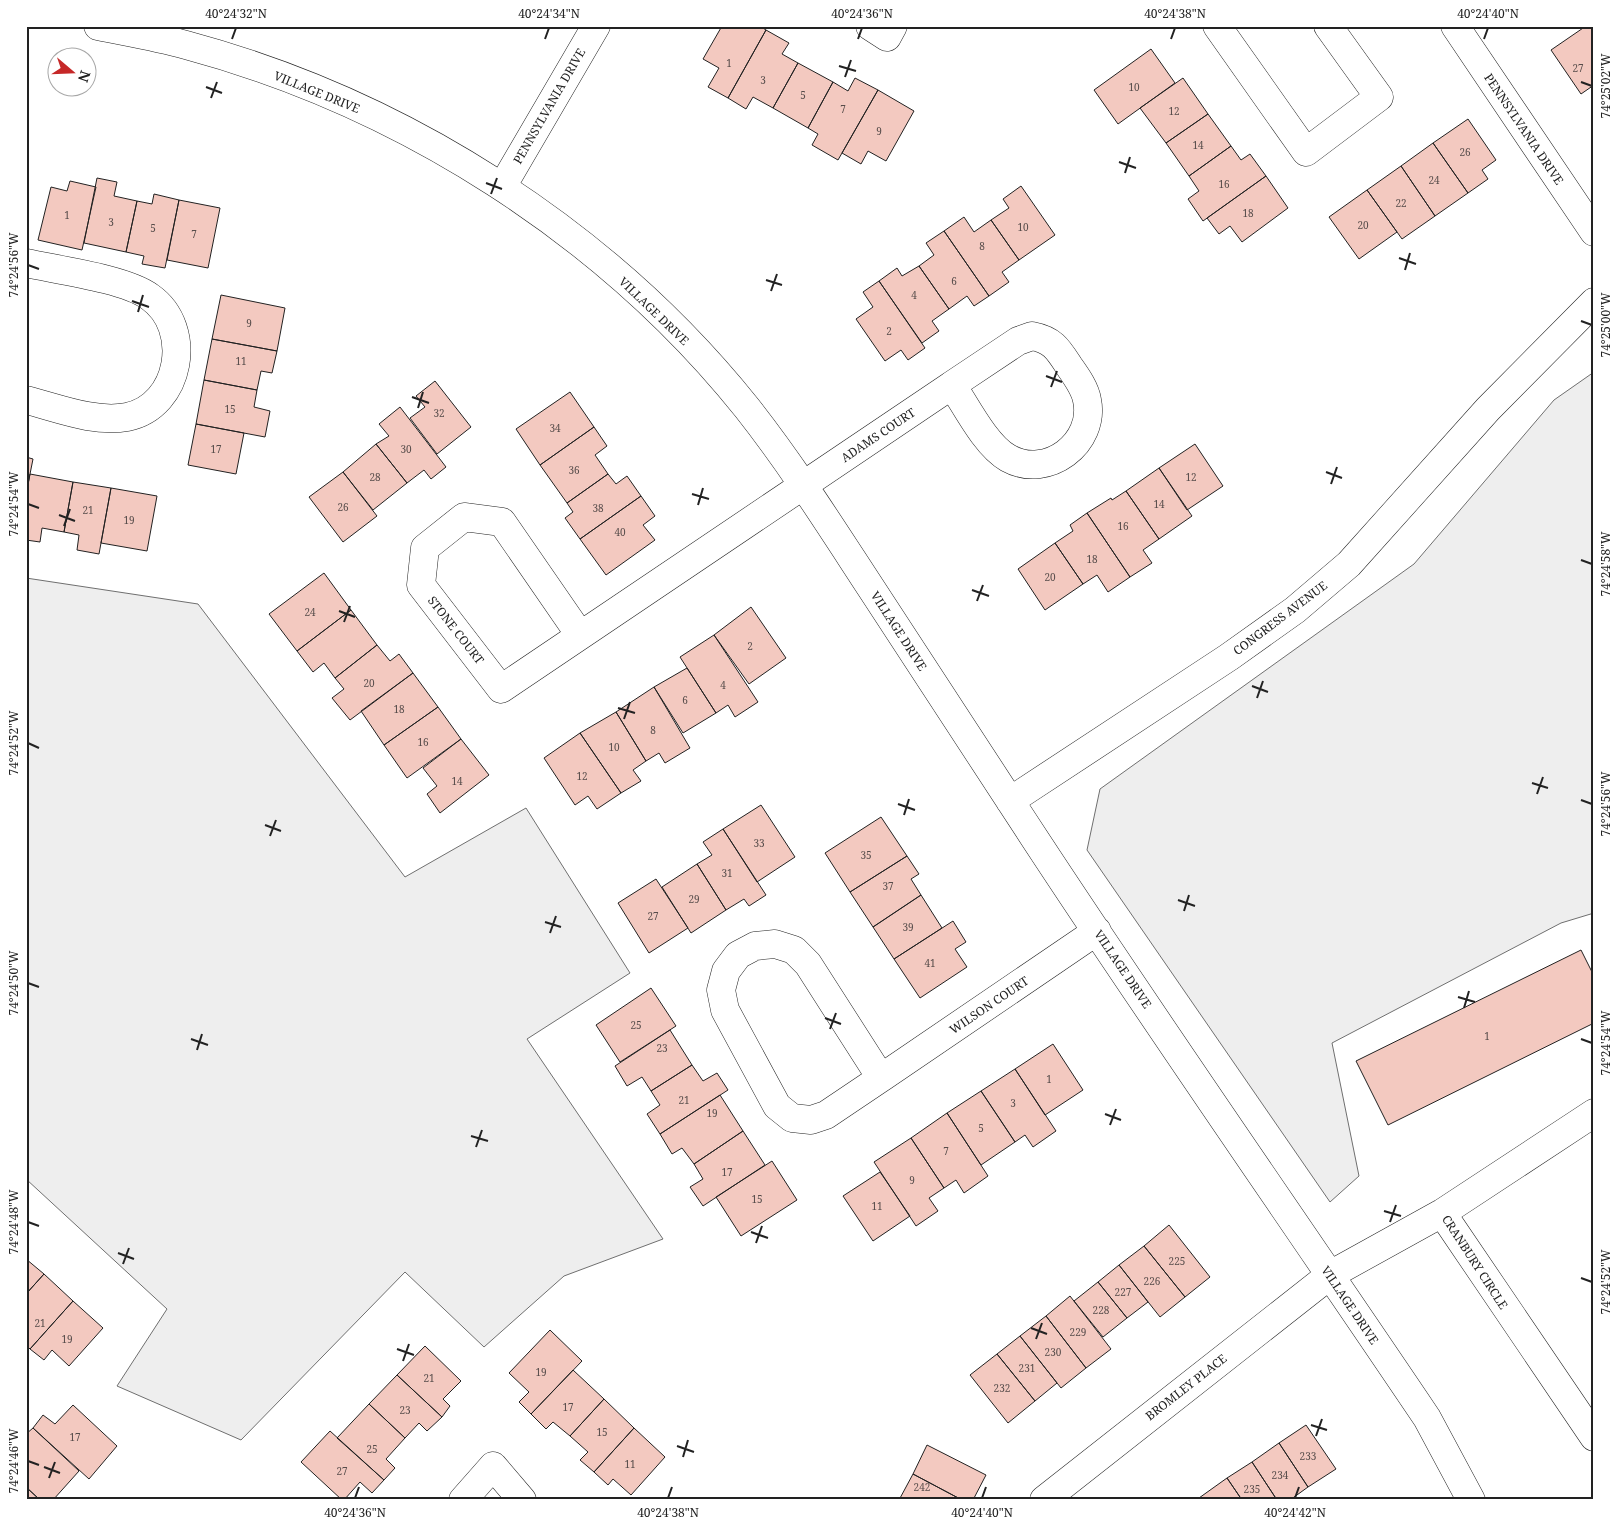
<svg xmlns="http://www.w3.org/2000/svg" width="1620" height="1526" font-family="'Noto Serif',serif">
	<style>
		.green { fill: #eee; stroke: #6f6f6f }
		.building { fill: #f3c9c0; stroke: #222 }
		.lines { fill: none; stroke-linecap: round; stroke-linejoin: round }
		.minor-casing { stroke: #222; stroke-width: 29 }
		.minor { stroke: #fff; stroke-width: 28 }
		.ticks { fill: none; stroke: #222; stroke-width: 2 }
		.labels { text-anchor: middle; dominant-baseline: central; stroke-width: 4; stroke-linejoin: round; paint-order: stroke }
		.number-label { font-size: 10px; fill: #564c4a }
		.street-label { font-size: 12px; fill: #222; stroke: #fff }
		.neatline { fill: none; stroke: #222; stroke-width: 2 }
		.ticks-label { font-size: 12px; text-anchor: middle; fill: #222 }
	</style>
	<rect width="100%" height="100%" fill="#fff"/>
	<path class="green" d="M1594,372V913L1561,923L1332,1043L1359,1176L1330,1202L1087,850L1100,789L1414,564L1554,400Z
		M26,578L198,604L405,877L526,808L630,973L527,1039L663,1239L564,1276L484,1347L405,1272L241,1440L117,1386L167,1309L26,1179Z"/>
	<path class="building" d="M722,26H760L766,30L728,98L708,87L719,68L703,59Z
		M1586,26H1594V85L1581,94L1551,50Z
		M766,30L789,43L782,54L798,63L773,108L753,97L746,109L728,98Z
		M1151,49L1175,83L1118,124L1094,90Z
		M798,63L833,82L808,128L773,108Z
		M855,78L878,90L838,160L812,145L818,134L808,128L833,82L848,91Z
		M1183,78L1208,114L1166,143L1140,108Z
		M878,90L914,111L886,161L868,151L861,164L842,153Z
		M1208,114L1231,146L1189,176L1166,143Z
		M1468,119L1496,160L1482,170L1488,179L1468,193L1433,143Z
		M1433,143L1468,193L1435,216L1401,166Z
		M1231,146L1241,160L1250,154L1266,176L1203,221L1188,199L1199,191L1189,176Z
		M1401,166L1435,216L1402,239L1367,190Z
		M1266,176L1288,208L1242,242L1230,226L1219,234L1207,218Z
		M97,178L117,182L114,196L137,201L126,252L84,243Z
		M70,181L96,187L82,250L38,240L51,187L67,191Z
		M1021,186L1055,235L1019,260L991,220L1009,208L1003,199Z
		M1367,190L1397,232L1359,259L1329,217Z
		M154,194L179,200L165,268L142,264L144,256L126,252L137,201L152,204Z
		M179,200L220,208L208,268L167,260Z
		M964,217L974,232L991,220L1019,260L1002,272L1009,282L989,296L944,231Z
		M944,231L989,296L974,306L967,296L949,309L919,266L934,255L926,243Z
		M919,266L949,309L932,321L939,331L922,343L879,281L897,268L902,276Z
		M879,281L925,348L908,360L901,350L885,361L856,319L873,307L863,292Z
		M221,295L285,308L277,351L212,339Z
		M212,339L277,351L272,373L261,371L257,390L204,380Z
		M204,380L257,390L254,407L270,411L265,437L196,424Z
		M435,381L471,427L437,454L410,418L425,407L416,396Z
		M570,392L594,427L540,465L516,429Z
		M400,407L446,467L431,479L424,470L407,483L376,444L389,436L379,424Z
		M196,424L244,433L236,474L188,465Z
		M594,427L607,446L595,455L608,474L567,503L540,465Z
		M376,444L407,483L373,510L343,472Z
		M1195,444L1223,486L1187,510L1159,468Z
		M26,457L33,459L26,494Z
		M1159,468L1192,516L1159,539L1126,491Z
		M343,472L377,516L343,542L309,497Z
		M30,474L73,482L64,532L42,528L40,542L26,540V496Z
		M608,474L616,484L627,476L641,496L580,539L565,518L573,512L567,503Z
		M73,482L111,488L99,554L77,550L79,535L64,532Z
		M111,488L157,496L147,551L101,543Z
		M1126,491L1159,539L1143,550L1152,563L1130,577L1087,513L1111,498L1112,500Z
		M641,496L655,516L643,525L655,540L606,575L580,539Z
		M1087,513L1130,577L1108,592L1097,575L1083,584L1055,543L1073,531L1070,525Z
		M1055,543L1083,584L1045,610L1018,569Z
		M324,573L351,610L297,651L269,614Z
		M751,607L786,658L749,684L714,635Z
		M351,610L377,645L335,678L324,663L313,672L297,651Z
		M714,635L758,702L735,717L728,705L716,713L680,657Z
		M377,645L390,661L399,654L413,673L350,720L332,698L344,689L335,678Z
		M687,668L716,713L683,733L654,687Z
		M413,673L438,707L384,745L361,711Z
		M654,687L690,748L665,763L659,753L646,761L616,712Z
		M438,707L461,739L407,778L384,745Z
		M616,712L646,761L633,770L641,781L621,793L580,733Z
		M580,733L621,793L597,809L588,796L575,805L544,758Z
		M461,739L489,775L440,813L427,794L437,786L423,768Z
		M761,805L795,857L757,882L723,829Z
		M881,817L907,856L850,892L825,853Z
		M723,829L766,895L749,906L744,899L726,910L697,864L712,855L703,842Z
		M907,856L919,874L911,879L921,895L873,927L850,892Z
		M697,864L726,910L691,933L662,887Z
		M656,879L688,928L649,953L618,903Z
		M921,895L942,928L894,959L873,927Z
		M953,921L966,942L955,949L967,967L920,998L894,959Z
		M1581,950L1594,976V1023L1388,1125L1356,1061Z
		M651,988L676,1026L620,1062L596,1025Z
		M670,1030L692,1065L651,1091L642,1077L627,1086L615,1066Z
		M1053,1044L1083,1090L1045,1115L1015,1069Z
		M692,1065L703,1081L717,1073L728,1090L660,1134L647,1114L660,1105L651,1091Z
		M1015,1069L1056,1131L1033,1147L1025,1135L1015,1142L981,1091Z
		M981,1091L1015,1142L981,1165L947,1113Z
		M720,1095L743,1131L694,1164L682,1148L672,1154L660,1134Z
		M947,1113L988,1176L964,1193L956,1180L944,1188L911,1138Z
		M743,1131L765,1165L703,1206L690,1187L703,1179L694,1164Z
		M911,1138L944,1188L929,1198L938,1211L916,1226L874,1162Z
		M772,1161L797,1200L741,1236L716,1197Z
		M880,1172L910,1216L873,1241L843,1196Z
		M1169,1225L1210,1277L1185,1297L1144,1246Z
		M1144,1246L1185,1297L1160,1317L1119,1265Z
		M26,1259L44,1274L26,1294Z
		M1119,1265L1148,1302L1127,1318L1098,1282Z
		M44,1274L73,1301L30,1349L26,1345V1294Z
		M1098,1282L1127,1318L1103,1337L1074,1301Z
		M1070,1296L1111,1349L1086,1368L1046,1316Z
		M73,1301L103,1328L69,1366L52,1350L44,1360L30,1349Z
		M1046,1316L1086,1368L1061,1388L1020,1336Z
		M550,1330L582,1361L531,1414L519,1402L529,1392L509,1373Z
		M1020,1336L1057,1383L1035,1401L997,1354Z
		M425,1346L461,1381L443,1399L450,1406L442,1417L397,1375Z
		M997,1354L1035,1401L1008,1423L970,1375Z
		M573,1370L604,1399L570,1436L553,1422L546,1429L531,1414Z
		M397,1375L442,1417L427,1431L419,1423L405,1438L369,1404Z
		M604,1399L634,1428L594,1472L580,1460L588,1452L570,1436Z
		M369,1404L405,1438L386,1459L395,1468L384,1480L337,1438Z
		M73,1405L117,1446L89,1479L33,1428L43,1415L55,1424Z
		M1306,1425L1336,1469L1308,1487L1279,1443Z
		M33,1428L79,1471L53,1500H40L26,1487V1449L29,1447L26,1445V1434Z
		M634,1428L665,1457L631,1495L613,1479L608,1485L594,1472Z
		M330,1431L384,1480L372,1493L360,1482L344,1500H342L301,1462Z
		M1279,1443L1308,1487L1290,1500H1277L1252,1462Z
		M927,1445L986,1475L973,1500H962L913,1474Z
		M1252,1462L1277,1500H1242L1227,1478Z
		M913,1474L962,1500H899Z
		M1227,1478L1242,1500H1200L1199,1498Z
		M26,1487L40,1500H26Z"/>
	<g class="lines">
		<g class="minor-casing">
			<path id="minor" d="M98,26C127,32 157,37 186,45C402,103 606,232 747,408C792,465 831,527 871,588C926,672 980,756 1035,839C1163,1034 1297,1225 1427,1418L1471,1500
				M870,26L887,37L893,26
				M1217,26L1306,152L1379,97L1328,26
				M1455,26L1594,232
				M502,187L596,26
				M26,263C58,270 126,279 150,297C194,328 181,406 127,417C94,423 58,408 26,400
				M1032,336C1053,340 1058,349 1069,366C1076,376 1085,388 1087,400C1096,443 1047,480 1008,458C986,446 966,406 952,385L1018,341Z
				M580,635L502,522L464,517L425,548L421,585L501,689L952,385
				M1010,801L1229,657L1295,610L1349,564L1488,409L1594,302
				M775,944L794,950L808,964L881,1078L826,1115L811,1120L792,1118L777,1106L725,1010L721,990L726,971L738,955L755,946Z
				M881,1078L1097,931
				M1442,1213L1594,1437
				M463,1500L493,1466L522,1500
				M1044,1500L1330,1275L1442,1213L1594,1113"/>
		</g>
		<use href="#minor" class="minor"/>
	</g>
	<path class="ticks" d="M232,39L236,28M545,39L549,28M858,39L862,28M1171,39L1175,28M1484,39L1488,28M839,66L856,71M845,77L851,60M1581,82L1592,86M206,87L222,93M211,98L217,82M1119,162L1136,168M1125,173L1130,157M486,183L502,189M491,194L497,178M1399,258L1416,264M28,265L39,269M1405,270L1410,253M766,280L782,285M771,291L777,274M132,301L149,307M138,312L143,295M1581,321L1592,325M1046,376L1062,382M1051,387L1057,371M412,397L429,403M418,408L423,392M1326,472L1342,478M1331,484L1337,467M692,494L709,499M28,504L39,508M698,505L703,488M59,515L75,521M64,526L70,509M1581,560L1592,564M972,590L989,596M977,601L983,585M339,611L355,617M344,622L350,606M1252,686L1268,692M1257,698L1263,681M618,708L635,713M624,719L630,702M28,743L39,748M1532,783L1548,788M1537,794L1543,777M1581,800L1592,804M898,804L915,810M904,815L909,799M265,825L281,831M270,836L276,820M1178,900L1195,906M1184,911L1189,895M545,922L561,927M550,933L556,916M28,983L39,987M1458,997L1475,1002M1464,1008L1469,991M825,1018L841,1024M830,1029L836,1013M191,1039L208,1045M1581,1039L1592,1043M197,1050L202,1034M1105,1114L1121,1120M1110,1125L1116,1109M471,1136L488,1141M476,1147L482,1130M1384,1211L1401,1216M28,1222L39,1226M1390,1222L1396,1205M751,1232L768,1238M756,1243L762,1226M118,1253L134,1259M123,1264L129,1248M1581,1278L1592,1282M1031,1328L1047,1334M1036,1339L1042,1323M397,1349L414,1355M403,1361L409,1344M1311,1425L1327,1430M1316,1436L1322,1419M677,1446L694,1452M683,1457L688,1440M28,1461L39,1465M44,1467L60,1473M49,1478L55,1462M355,1498L359,1487M668,1498L672,1487M982,1498L986,1487M1295,1498L1299,1487"/>
	<g class="labels">
		<g class="number-label">
			<text x="729" y="63">1</text>
			<text x="1578" y="68">27</text>
			<text x="763" y="80">3</text>
			<text x="1134" y="87">10</text>
			<text x="803" y="95">5</text>
			<text x="843" y="109">7</text>
			<text x="1174" y="111">12</text>
			<text x="879" y="131">9</text>
			<text x="1198" y="145">14</text>
			<text x="1465" y="152">26</text>
			<text x="1434" y="180">24</text>
			<text x="1224" y="184">16</text>
			<text x="1401" y="203">22</text>
			<text x="1248" y="213">18</text>
			<text x="67" y="215">1</text>
			<text x="111" y="222">3</text>
			<text x="1363" y="225">20</text>
			<text x="1023" y="227">10</text>
			<text x="153" y="228">5</text>
			<text x="194" y="234">7</text>
			<text x="982" y="246">8</text>
			<text x="954" y="281">6</text>
			<text x="914" y="295">4</text>
			<text x="249" y="323">9</text>
			<text x="889" y="331">2</text>
			<text x="241" y="361">11</text>
			<text x="230" y="409">15</text>
			<text x="439" y="413">32</text>
			<text x="555" y="428">34</text>
			<text x="216" y="449">17</text>
			<text x="406" y="449">30</text>
			<text x="574" y="470">36</text>
			<text x="375" y="477">28</text>
			<text x="1191" y="477">12</text>
			<text x="1159" y="504">14</text>
			<text x="343" y="507">26</text>
			<text x="598" y="508">38</text>
			<text x="88" y="510">21</text>
			<text x="129" y="520">19</text>
			<text x="1123" y="526">16</text>
			<text x="620" y="532">40</text>
			<text x="1092" y="559">18</text>
			<text x="1050" y="577">20</text>
			<text x="310" y="612">24</text>
			<text x="750" y="646">2</text>
			<text x="369" y="683">20</text>
			<text x="723" y="685">4</text>
			<text x="685" y="700">6</text>
			<text x="399" y="709">18</text>
			<text x="653" y="730">8</text>
			<text x="423" y="742">16</text>
			<text x="614" y="747">10</text>
			<text x="582" y="776">12</text>
			<text x="457" y="781">14</text>
			<text x="759" y="843">33</text>
			<text x="866" y="855">35</text>
			<text x="727" y="873">31</text>
			<text x="888" y="886">37</text>
			<text x="694" y="899">29</text>
			<text x="653" y="916">27</text>
			<text x="908" y="927">39</text>
			<text x="930" y="963">41</text>
			<text x="636" y="1025">25</text>
			<text x="1487" y="1036">1</text>
			<text x="662" y="1048">23</text>
			<text x="1049" y="1079">1</text>
			<text x="684" y="1100">21</text>
			<text x="1013" y="1103">3</text>
			<text x="712" y="1113">19</text>
			<text x="981" y="1128">5</text>
			<text x="946" y="1151">7</text>
			<text x="727" y="1172">17</text>
			<text x="912" y="1180">9</text>
			<text x="757" y="1199">15</text>
			<text x="877" y="1206">11</text>
			<text x="1177" y="1261">225</text>
			<text x="1152" y="1281">226</text>
			<text x="1123" y="1292">227</text>
			<text x="1101" y="1310">228</text>
			<text x="40" y="1323">21</text>
			<text x="1078" y="1332">229</text>
			<text x="67" y="1339">19</text>
			<text x="1053" y="1352">230</text>
			<text x="1027" y="1368">231</text>
			<text x="541" y="1372">19</text>
			<text x="429" y="1378">21</text>
			<text x="1002" y="1388">232</text>
			<text x="568" y="1407">17</text>
			<text x="405" y="1410">23</text>
			<text x="602" y="1432">15</text>
			<text x="75" y="1437">17</text>
			<text x="372" y="1449">25</text>
			<text x="1308" y="1456">233</text>
			<text x="630" y="1464">11</text>
			<text x="342" y="1471">27</text>
			<text x="1280" y="1475">234</text>
			<text x="922" y="1487">242</text>
			<text x="1252" y="1489">235</text>
		</g>
		<g class="street-label">
			<text transform="translate(317 92) rotate(22)">VILLAGE DRIVE</text>
			<text transform="translate(549 106) rotate(-60)">PENNSYLVANIA DRIVE</text>
			<text transform="translate(1524 129) rotate(56)">PENNSYLVANIA DRIVE</text>
			<text transform="translate(654 311) rotate(44)">VILLAGE DRIVE</text>
			<text transform="translate(878 435) rotate(-34)">ADAMS COURT</text>
			<text transform="translate(1280 618) rotate(-37)">CONGRESS AVENUE</text>
			<text transform="translate(456 630) rotate(52)">STONE COURT</text>
			<text transform="translate(899 631) rotate(57)">VILLAGE DRIVE</text>
			<text transform="translate(1123 969) rotate(56)">VILLAGE DRIVE</text>
			<text transform="translate(989 1005) rotate(-34)">WILSON COURT</text>
			<text transform="translate(1475 1262) rotate(57)">CRANBURY CIRCLE</text>
			<text transform="translate(1350 1305) rotate(56)">VILLAGE DRIVE</text>
			<text transform="translate(1186 1387) rotate(-38)">BROMLEY PLACE</text>
		</g>
	</g>
	<rect width="1620" height="1526" fill="none" stroke="#ffffff" stroke-width="55"/>
	<g transform="translate(72 72) rotate(109)"><circle r="24" fill="#ffffff" stroke="#a7a7a7"/>
	<path d="M0-4L9 19L0 12L-9 19Z" fill="#c62828"/>
	<text y="-8" font-size="14" font-weight="bold" text-anchor="middle" fill="#222222">N</text>
	</g>
	<rect x="28" y="28" width="1564" height="1470" class="neatline"/>
	<g class="ticks-label">
		<text x="236" y="18">40°24'32"N</text>
		<text x="549" y="18">40°24'34"N</text>
		<text x="862" y="18">40°24'36"N</text>
		<text x="1175" y="18">40°24'38"N</text>
		<text x="1488" y="18">40°24'40"N</text>
		<text transform="translate(1606 86) rotate(-90)" y="4">74°25'02"W</text>
		<text transform="translate(14 265) rotate(-90)" y="4">74°24'56"W</text>
		<text transform="translate(1606 325) rotate(-90)" y="4">74°25'00"W</text>
		<text transform="translate(14 504) rotate(-90)" y="4">74°24'54"W</text>
		<text transform="translate(1606 564) rotate(-90)" y="4">74°24'58"W</text>
		<text transform="translate(14 743) rotate(-90)" y="4">74°24'52"W</text>
		<text transform="translate(1606 804) rotate(-90)" y="4">74°24'56"W</text>
		<text transform="translate(14 983) rotate(-90)" y="4">74°24'50"W</text>
		<text transform="translate(1606 1043) rotate(-90)" y="4">74°24'54"W</text>
		<text transform="translate(14 1222) rotate(-90)" y="4">74°24'48"W</text>
		<text transform="translate(1606 1282) rotate(-90)" y="4">74°24'52"W</text>
		<text transform="translate(14 1461) rotate(-90)" y="4">74°24'46"W</text>
		<text x="355" y="1517">40°24'36"N</text>
		<text x="668" y="1517">40°24'38"N</text>
		<text x="982" y="1517">40°24'40"N</text>
		<text x="1295" y="1517">40°24'42"N</text>
	</g>
</svg>
